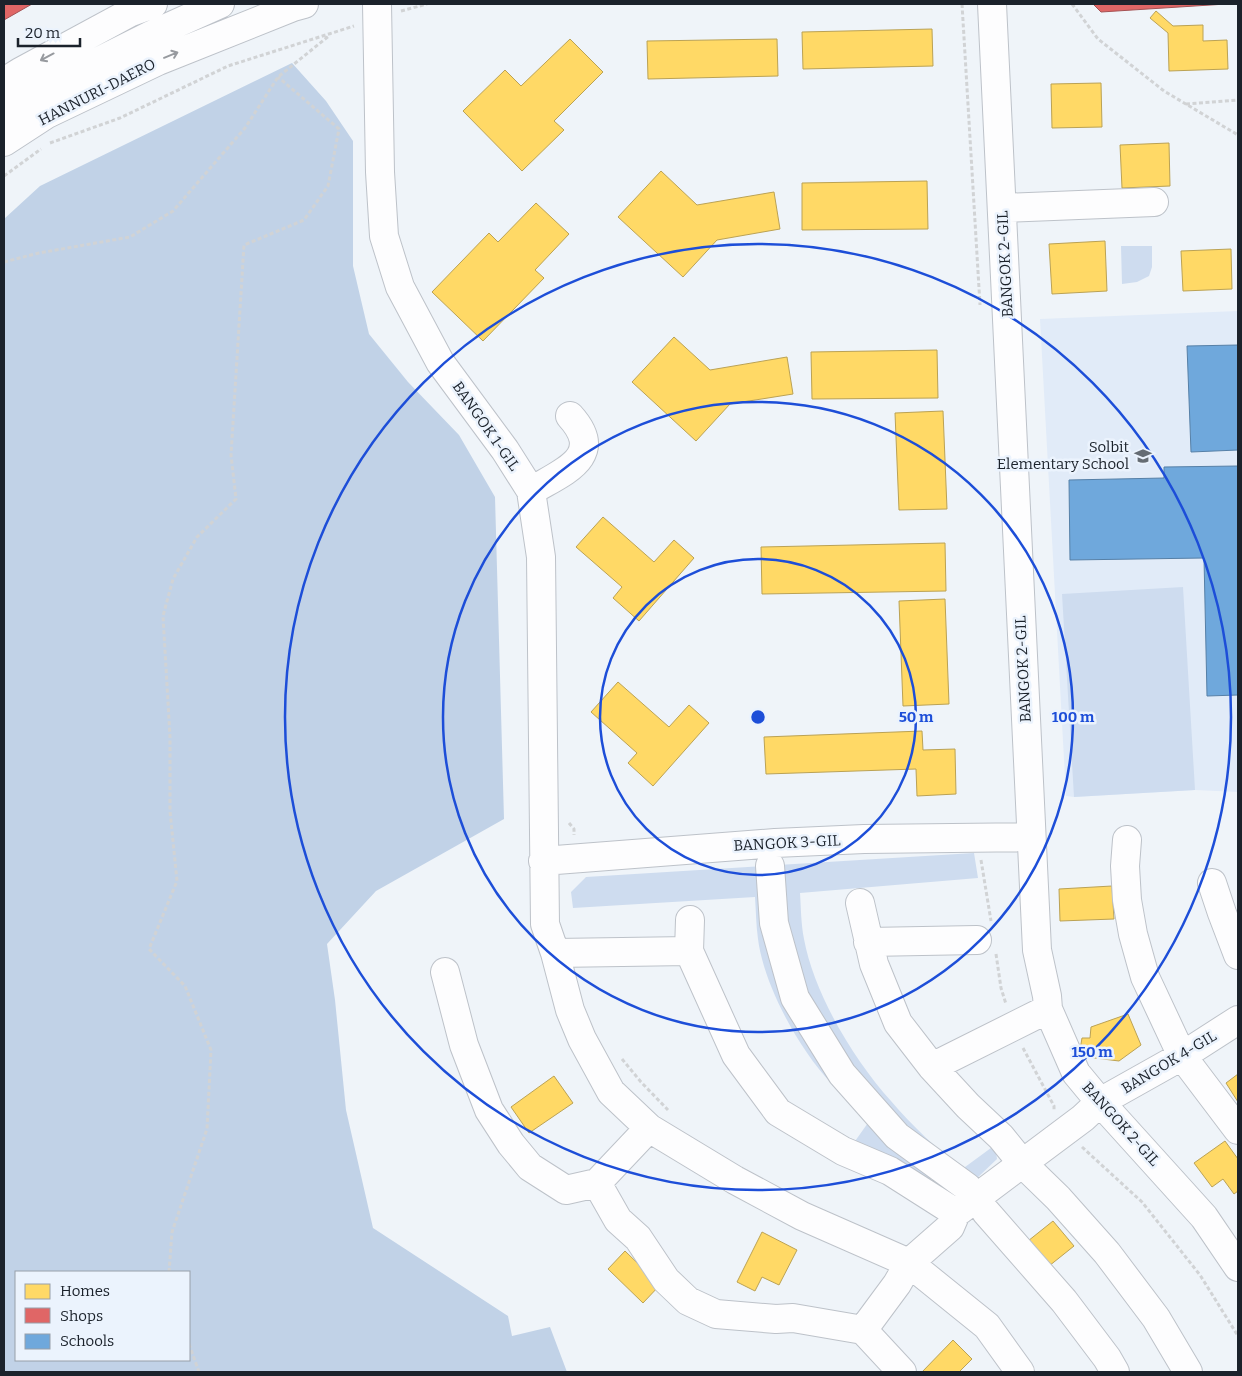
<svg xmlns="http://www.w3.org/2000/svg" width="1242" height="1376" font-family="Bitter,serif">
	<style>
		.built { fill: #e1ebf8 }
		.green { fill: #cedcef }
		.forest { fill: #c1d2e7; fill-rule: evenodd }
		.homes { fill: #ffd966; stroke: #bba254 }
		.shops { fill: #e06666; stroke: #a55254 }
		.schools { fill: #6fa8dc; stroke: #5680a7 }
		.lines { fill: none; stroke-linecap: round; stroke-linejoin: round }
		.minor-casing { stroke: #bdc2c9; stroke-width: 30 }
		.path { stroke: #d1d3d5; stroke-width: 3; stroke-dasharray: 4 2.5; stroke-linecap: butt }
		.minor { stroke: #fdfdfe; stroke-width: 28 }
		.oneway { stroke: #979a9f }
		.ring { fill: none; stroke: #1d4ed8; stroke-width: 2.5 }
		.labels { text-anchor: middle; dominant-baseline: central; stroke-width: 5; stroke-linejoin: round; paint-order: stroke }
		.street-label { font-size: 15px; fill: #1b222b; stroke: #ebf3fd }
		.poi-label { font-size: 15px; fill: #1b222b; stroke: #ebf3fd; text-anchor: end }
		.centre { fill: #1d4ed8; stroke: #ebf3fd; stroke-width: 2.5 }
		.ring-label { font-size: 15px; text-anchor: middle; font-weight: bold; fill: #1d4ed8; stroke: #ebf3fd; stroke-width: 5; stroke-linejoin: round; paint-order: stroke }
	</style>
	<rect width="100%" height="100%" fill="#eff4f9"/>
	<path class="built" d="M1238,311V792L1195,790L1074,797L1066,796L1040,319Z"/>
	<path class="green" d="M1121,246H1152V267L1149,276L1137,282L1122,284Z
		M1183,587L1195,790L1074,797L1062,594Z
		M974,853L978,878L800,893C801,908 801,924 804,939C814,994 854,1060 891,1101C912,1126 937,1148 961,1170L995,1145L997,1159L953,1201L853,1144L870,1120C857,1108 843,1096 831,1083C799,1049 764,986 758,939C756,925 756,911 755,897L573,908L571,892L586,877Z"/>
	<path class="forest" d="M292,63L326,101L353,141V266L369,334L408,382L459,435L495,497L504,819L376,891L327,944L335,1000L346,1110L373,1228L508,1316L512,1336L550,1327L567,1372H4V219L40,186ZM16,1272H189V1360H16Z"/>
	<path class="homes" d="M1156,11L1173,26L1203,25V41L1227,40L1228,69L1169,71L1168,33L1150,18Z
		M932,29L933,66L803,69L802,32Z
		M570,39L603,72L554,121L564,130L522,171L463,111L505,70L521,86Z
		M777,39L778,76L648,79L647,41Z
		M1101,83L1102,127L1052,128L1051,84Z
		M1169,143L1170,186L1122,188L1120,145Z
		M661,171L697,205L774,192L780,229L717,240L683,277L618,217Z
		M927,181L928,229L802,230V183Z
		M536,203L569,234L535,270L544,278L483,341L432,292L489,233L498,242Z
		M1105,241L1107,291L1052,294L1049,244Z
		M1231,249L1232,289L1183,291L1181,251Z
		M674,337L710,370L787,357L793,394L730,404L696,441L632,382Z
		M937,350L938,398L812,399L811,352Z
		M943,411L947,509L899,510L895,413Z
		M603,517L654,562L674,540L694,558L639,621L613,598L622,587L576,547Z
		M945,543L946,591L762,594L761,547Z
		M945,599L949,704L903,706L899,601Z
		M618,682L669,727L689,705L709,723L653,786L628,763L637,753L591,712Z
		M922,731L923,750L955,749L956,794L917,796L916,769L766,774L764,737Z
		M1112,886L1114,919L1060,921L1059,889Z
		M1128,1014L1141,1045L1119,1061L1079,1056L1082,1038H1090L1091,1027Z
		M1238,1074V1102L1226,1083Z
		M554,1076L573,1103L529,1133L511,1107Z
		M1225,1141L1238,1159V1191L1234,1194L1223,1179L1212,1187L1194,1163Z
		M1053,1221L1074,1246L1049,1266L1028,1241Z
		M762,1232L797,1250L779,1285L762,1277L755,1291L737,1282Z
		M625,1251L660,1285L643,1303L608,1269Z
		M953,1340L972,1359L959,1372H922Z"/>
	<path class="shops" d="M4,4H32L4,20Z
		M1093,4H1226L1101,12Z"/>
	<path class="schools" d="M1238,345V450L1191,452L1187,346Z
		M1238,466V695L1207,696L1204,558L1070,560L1069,480L1164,478V467Z"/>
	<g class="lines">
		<g class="minor-casing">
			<path id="minor" d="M377,4L380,172L384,236L400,287L440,362L505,450L531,491L541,557L545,924L555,953L570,1010L582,1039L611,1092L649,1128L735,1180L802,1216L909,1263L987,1326L1020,1372
				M992,4L1037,950L1047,996L1048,1009L1076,1073L1100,1102L1204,1217L1238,1267
				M4,82L20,72L131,12L153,4
				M4,111L13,104L151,35L220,4
				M4,142L47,114L158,61L293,7L304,4
				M1002,208L1154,202
				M531,491C562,472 607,457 570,416
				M1127,840L1125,866L1127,900L1133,934L1145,977L1182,1056L1238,1130
				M543,861L775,843L864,839L1031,837
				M770,866L774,923L795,998L842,1074L897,1136L967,1187
				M1212,883L1222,913L1238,955
				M860,903L874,964L898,1023L932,1067L968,1106L1001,1137L1022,1163L1058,1198L1107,1253L1156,1318L1188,1372
				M690,920L689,951L736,1055L778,1112L843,1151L890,1171L956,1213
				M868,942L977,940
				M555,953L689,951
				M445,972L464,1045L489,1110L511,1144L530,1167L566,1190L597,1183L649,1128
				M932,1067L1048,1009
				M597,1183L618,1220L638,1238L666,1280L688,1301L716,1314L776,1319L793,1318L863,1330L897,1284L909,1263L950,1227L956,1213L1083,1118L1100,1102L1182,1056L1238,1020
				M986,1212L1064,1301L1107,1358L1115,1372
				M863,1330L902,1372"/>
		</g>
		<path class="path" d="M962,4L980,305
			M1072,4L1098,39L1164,91L1238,135
			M401,11L427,4
			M1186,104L1238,100
			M50,143L120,118L228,66L354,26
			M4,176L41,149
			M4,262L39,253L130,237L173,211L245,128L278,77L330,35
			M569,823L574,829V835
			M981,860L991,921
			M996,954L1001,988L1006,1004
			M1023,1048L1054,1106V1111
			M622,1059L641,1082L668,1110
			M1082,1147L1142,1202L1200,1275L1238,1336
			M169,1272L172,1232L207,1129L211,1050L185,986L149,949L177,881L170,811V737L163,616L173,579L197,537L236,499L231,455L244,245L304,220L328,186L339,129L278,77
			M189,1344L199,1372"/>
		<use href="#minor" class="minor"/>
	</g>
	<defs><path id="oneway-shaft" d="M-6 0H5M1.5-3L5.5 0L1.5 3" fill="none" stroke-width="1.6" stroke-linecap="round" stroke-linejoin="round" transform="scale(1.25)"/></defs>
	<g class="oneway">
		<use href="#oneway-shaft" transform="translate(171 55) rotate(-22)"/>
		<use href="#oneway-shaft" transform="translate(47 57) rotate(152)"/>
	</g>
	<g class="ring">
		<circle cx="758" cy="717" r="158"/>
		<circle cx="758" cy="717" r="315"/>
		<circle cx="758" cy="717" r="473"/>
	</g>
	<defs>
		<g id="school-bare" transform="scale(1.35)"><path d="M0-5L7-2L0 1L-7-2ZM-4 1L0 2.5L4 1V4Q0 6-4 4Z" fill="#656c73" stroke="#ebf3fd" stroke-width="2.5" paint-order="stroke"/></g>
	</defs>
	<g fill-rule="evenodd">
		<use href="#school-bare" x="1143" y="456"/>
	</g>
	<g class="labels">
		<g class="street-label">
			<text transform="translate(97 92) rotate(-27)">HANNURI-DAERO</text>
			<text transform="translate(1005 264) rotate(-93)">BANGOK 2-GIL</text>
			<text transform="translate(486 426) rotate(55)">BANGOK 1-GIL</text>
			<text transform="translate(1023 669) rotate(-93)">BANGOK 2-GIL</text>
			<text transform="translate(787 843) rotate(-3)">BANGOK 3-GIL</text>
			<text transform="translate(1169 1062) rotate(-31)">BANGOK 4-GIL</text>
			<text transform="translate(1121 1124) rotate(48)">BANGOK 2-GIL</text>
		</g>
		<g class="poi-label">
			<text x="1129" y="447">Solbit<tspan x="1129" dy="17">Elementary School</tspan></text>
		</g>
	</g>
	<circle cx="758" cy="717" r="8" class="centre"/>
	<g class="ring-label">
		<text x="916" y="722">50 m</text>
		<text x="1073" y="722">100 m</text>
		<text x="1092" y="1057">150 m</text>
	</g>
	<rect width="1242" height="1376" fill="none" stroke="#1b222b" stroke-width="10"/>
	<rect x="15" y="1271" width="175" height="90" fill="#ebf3fd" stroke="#989fa9"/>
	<rect x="25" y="1284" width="25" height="15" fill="#ffd966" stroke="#989fa9"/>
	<text x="60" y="1296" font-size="15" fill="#1b222b">Homes</text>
	<rect x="25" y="1308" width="25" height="15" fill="#e06666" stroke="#989fa9"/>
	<text x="60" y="1321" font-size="15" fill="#1b222b">Shops</text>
	<rect x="25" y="1334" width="25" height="15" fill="#6fa8dc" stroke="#989fa9"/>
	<text x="60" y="1346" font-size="15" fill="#1b222b">Schools</text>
	<path d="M18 38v8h62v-8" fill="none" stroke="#1b222b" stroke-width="2.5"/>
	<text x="25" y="38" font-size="15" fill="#1b222b" stroke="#ebf3fd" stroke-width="4" paint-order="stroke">20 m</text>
</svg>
